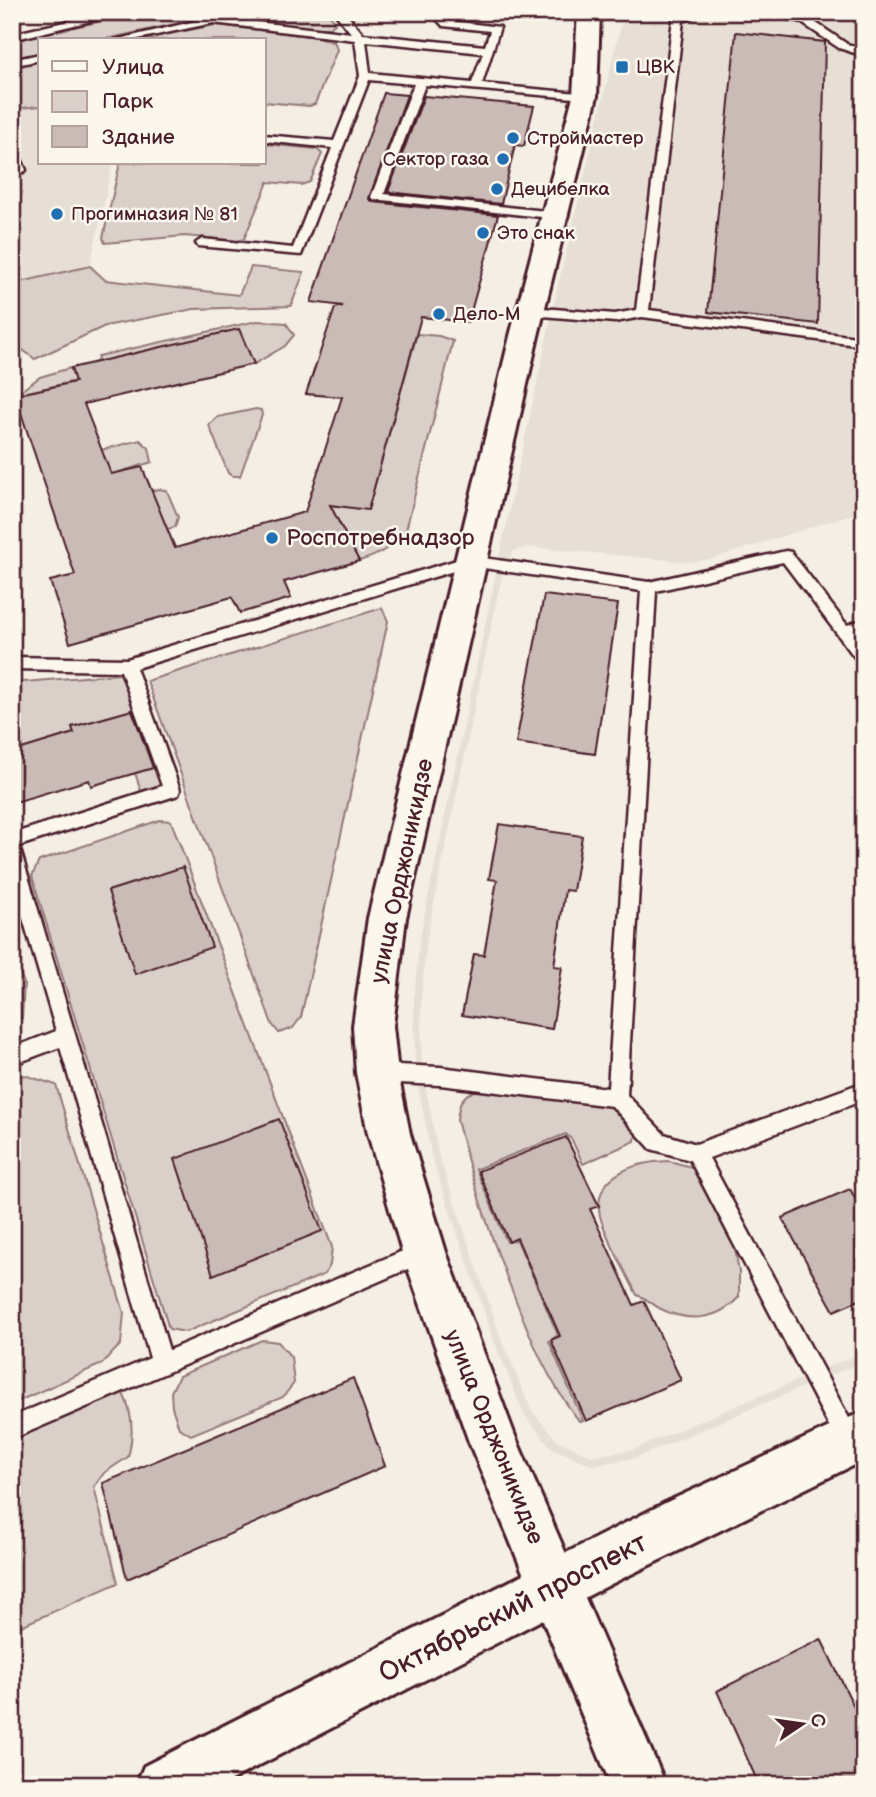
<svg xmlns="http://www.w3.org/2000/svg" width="876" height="1797" font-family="'Balsamiq Sans',sans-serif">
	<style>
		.built { fill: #e7dfd6 }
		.green { fill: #dbd0c9; stroke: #92787a; stroke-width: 2 }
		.building { fill: #cabbb6; stroke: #4a1f2b; stroke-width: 2 }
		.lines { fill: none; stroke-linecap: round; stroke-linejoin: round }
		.lane-casing { stroke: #4a1f2b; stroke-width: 5 }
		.secondary-casing { stroke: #4a1f2b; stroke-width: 6 }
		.primary-casing { stroke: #4a1f2b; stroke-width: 6 }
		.lane { fill: #fbf7ec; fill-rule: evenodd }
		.secondary { fill: #fbf7ec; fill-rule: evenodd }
		.primary { fill: #fbf7ec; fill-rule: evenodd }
		.rail { stroke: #4a1f2b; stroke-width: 3.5 }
		.poi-dot { fill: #1f6fb2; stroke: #fbf7ec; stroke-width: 2.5 }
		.labels { text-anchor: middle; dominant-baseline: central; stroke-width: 5; stroke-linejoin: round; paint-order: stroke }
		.far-poi-label { font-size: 19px; fill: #4a1f2b; stroke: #fbf7ec; text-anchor: start }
		.poi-label { font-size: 23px; fill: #4a1f2b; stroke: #fbf7ec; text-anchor: start }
		.street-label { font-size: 23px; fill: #4a1f2b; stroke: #fbf7ec }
		.near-street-label { font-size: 28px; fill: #4a1f2b; stroke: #fbf7ec }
	</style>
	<rect width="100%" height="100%" fill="#f4eee4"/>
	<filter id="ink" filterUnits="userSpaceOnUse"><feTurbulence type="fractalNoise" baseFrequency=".0143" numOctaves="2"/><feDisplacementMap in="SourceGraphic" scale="14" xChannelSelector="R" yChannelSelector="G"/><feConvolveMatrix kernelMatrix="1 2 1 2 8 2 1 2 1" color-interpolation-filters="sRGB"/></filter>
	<g filter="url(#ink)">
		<path class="built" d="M624,12H864V510L712,559L690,562L529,547L513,551L502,575L427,937L421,998L422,1069L439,1157L501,1338L531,1410L557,1440L592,1456L632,1450L864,1352V1361L635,1458L592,1465L552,1448L524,1415L494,1341L432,1158L415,1070L414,998L420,936L498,563L559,281Z
			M40,106V163H113L90,266L12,284V112Z"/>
		<path class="green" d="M147,12H207L203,18L101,40H40V53L12,59V40Z
			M225,12H329L335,24L329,28H316L231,18Z
			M216,25L318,37L335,43L337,50L315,104L310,106L264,102V40H137Z
			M40,61V106L12,109V67Z
			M264,144L317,149L322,154L310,182L301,185L268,182L244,239L237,241L185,236L105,243L103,238L120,163H264Z
			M90,266L105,280L239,295L251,267L304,272L291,306L194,309L105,326L35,359L12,342V284Z
			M257,321L286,323L294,335L285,346L254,364L239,330L97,362L98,356Z
			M417,334L439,336L453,341L406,530C394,546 378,556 359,561L330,505L368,510Z
			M70,368L75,381L15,395L40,377Z
			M256,409L261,410L262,415L240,476H232L228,473L209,425L218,417Z
			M140,440L149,448L152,462L110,475L101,450Z
			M160,489L167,491L178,517L175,527L69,555L152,491Z
			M382,608L388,621L301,1017L293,1028L279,1033L272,1024L147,681Z
			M120,674L127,679L166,783L141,791L135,773L153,767L133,710L72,727L74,733L12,752V683Z
			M160,820L171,821L332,1247L330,1265L325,1274L186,1332L169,1329L32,876L39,861Z
			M12,954L24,983L22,1018L12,1025Z
			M24,1075L56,1085L124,1313L121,1344L102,1364L12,1404V1079Z
			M479,1090L609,1105L624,1117L636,1133L635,1141L583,1164L572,1140L566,1134L476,1169L507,1242L517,1240L558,1335L549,1341L583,1421H579C547,1379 532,1342 513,1293C490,1236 472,1180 457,1120C459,1103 461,1094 479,1090Z
			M669,1161L692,1167L735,1249L739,1272V1297C718,1320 689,1323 661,1309C653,1305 647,1298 637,1295C628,1276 604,1234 600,1216C592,1174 636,1162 669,1161Z
			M262,1340L278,1342L291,1357L294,1383L283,1397L191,1435L179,1428L172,1407L171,1392L179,1376Z
			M123,1393C133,1414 134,1435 128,1457L104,1473L94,1487L118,1583L12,1630V1440Z"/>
		<path class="building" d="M736,32L825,42L818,324L708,312Z
			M384,93L407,95L369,199L373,202L498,215L468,322L421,317L368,510L330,505L359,561L284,582L291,598L240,613L232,597L70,643L50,581L75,575L15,395L75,382L71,368L239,329L254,364L84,404L111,474L142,467L175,548L305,512L342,397L306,394L335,308L343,306L311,302Z
			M424,96L534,106L524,146L515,145L501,204L388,192Z
			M544,595L618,604L595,754L516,743Z
			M132,710L153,768L91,786L89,780L12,803V752L74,733L72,727Z
			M499,824L582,836L573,891L565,890L554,966L562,967L552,1029L462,1015L474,954L484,955L497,880L489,879Z
			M183,867L212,947L135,974L108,891Z
			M279,1119L322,1231L213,1275L175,1159Z
			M566,1137L599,1206L590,1209L634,1305L644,1301L681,1380L586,1421L551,1340L560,1336L517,1238L509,1242L478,1171Z
			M850,1189L864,1214V1298L834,1311L782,1218Z
			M353,1378L385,1466L127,1579L103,1483Z
			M821,1639L864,1727V1785H759L717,1691Z"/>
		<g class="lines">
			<g class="lane-casing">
				<path id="lane" d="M108,12H128L12,40V34Z
					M334,12H345L363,34L485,46L490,31L443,26L430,12H441L450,21L500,27L482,84L589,94L590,96L585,99L425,85L384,194L556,212L562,216L560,219L373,199L371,197L414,84L369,80L301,255L198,246L196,243L202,239L293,248L332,148L264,141V135L334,141L360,76L355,40L213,23L133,40H115L213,17L351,33ZM366,41L483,53L472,83L370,73Z
					M689,12H705L683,21L649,310L864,338V346L642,317L615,322L530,315L524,311L530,307L615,314L636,310L673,19Z
					M749,12L806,16L847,44L864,49V56L839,48L799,21Z
					M40,54V60L12,66V60Z
					M12,149L18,152L26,170L24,172L14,170Z
					M786,551L791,552L847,625L864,619V631L854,634L864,647V665L859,663L783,562L656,591L627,1095L664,1134L696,1144L864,1082V1100L709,1158L857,1433L860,1441L857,1449L849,1452L841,1449L690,1160L651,1149L612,1106L440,1085L377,1082L370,1079L368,1073L370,1067L377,1064L440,1067L608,1088L641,591L470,566L136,668L180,790L178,795L19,846L169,1350L424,1242L431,1245L434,1252L431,1259L12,1439V1417L150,1358L60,1047L12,1065V1048L56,1031L12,881V834L162,786L121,671L12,669V657L127,659L470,556L649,582Z"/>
			</g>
			<g class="secondary-casing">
				<path id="secondary" d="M578,12H600L597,96L538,336L406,918L393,1026L398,1073L410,1134L446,1252L515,1436L666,1785H611L469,1442L402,1252L368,1134L356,1073L353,1026L368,918L510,336L573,96Z"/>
			</g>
			<g class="primary-casing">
				<path id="primary" d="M864,1411V1460L617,1581L221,1785H136L144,1766L669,1501Z"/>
			</g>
			<use href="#lane" class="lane"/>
			<use href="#secondary" class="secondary"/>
			<use href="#primary" class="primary"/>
			<path class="rail" d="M860,12L864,13"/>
		</g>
	</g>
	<g class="poi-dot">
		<rect x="615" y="60" width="14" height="14" rx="3.5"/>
		<circle cx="513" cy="138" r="7"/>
		<circle cx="503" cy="159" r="7"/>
		<circle cx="497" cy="189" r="7"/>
		<circle cx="57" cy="214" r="7"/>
		<circle cx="483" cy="233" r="7"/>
		<circle cx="439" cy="314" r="7"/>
		<circle cx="272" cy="538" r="7"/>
	</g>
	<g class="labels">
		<g class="far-poi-label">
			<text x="636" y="67">ЦВК</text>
			<text x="527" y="138">Строймастер</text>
			<text x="489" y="159" text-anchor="end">Сектор газа</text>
			<text x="511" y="189">Децибелка</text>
			<text x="71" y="214">Прогимназия № 81</text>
			<text x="497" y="233">Это снак</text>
			<text x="453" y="314">Дело-М</text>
		</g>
		<g class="poi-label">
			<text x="286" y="538">Роспотребнадзор</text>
		</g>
		<g class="street-label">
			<text transform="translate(402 871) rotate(-78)">улица Орджоникидзе</text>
			<text transform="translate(494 1437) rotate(68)">улица Орджоникидзе</text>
		</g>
		<g class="near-street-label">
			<text transform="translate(513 1608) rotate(-27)">Октябрьский проспект</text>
		</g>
	</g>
	<rect width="876" height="1797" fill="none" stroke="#fbf7ec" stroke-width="42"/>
	<rect x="21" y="21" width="834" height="1755" fill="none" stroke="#4a1f2b" stroke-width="2.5" filter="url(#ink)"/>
	<rect x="38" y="38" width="228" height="126" fill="#fbf7ec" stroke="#b4a19f" stroke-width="2"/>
	<rect x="52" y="61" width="35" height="10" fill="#fbf7ec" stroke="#b4a19f" stroke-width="2"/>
	<text x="102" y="74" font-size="21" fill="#4a1f2b">Улица</text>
	<rect x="52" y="91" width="35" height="21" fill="#dbd0c9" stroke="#b4a19f" stroke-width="2"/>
	<text x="102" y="108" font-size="21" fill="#4a1f2b">Парк</text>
	<rect x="52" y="126" width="35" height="21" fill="#cabbb6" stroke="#b4a19f" stroke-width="2"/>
	<text x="102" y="144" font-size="21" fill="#4a1f2b">Здание</text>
	<g transform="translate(802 1724) rotate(77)" stroke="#fbf7ec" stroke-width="5" paint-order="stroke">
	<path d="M0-5L12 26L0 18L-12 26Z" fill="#4a1f2b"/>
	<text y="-10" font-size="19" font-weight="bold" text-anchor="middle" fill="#4a1f2b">С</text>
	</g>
</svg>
